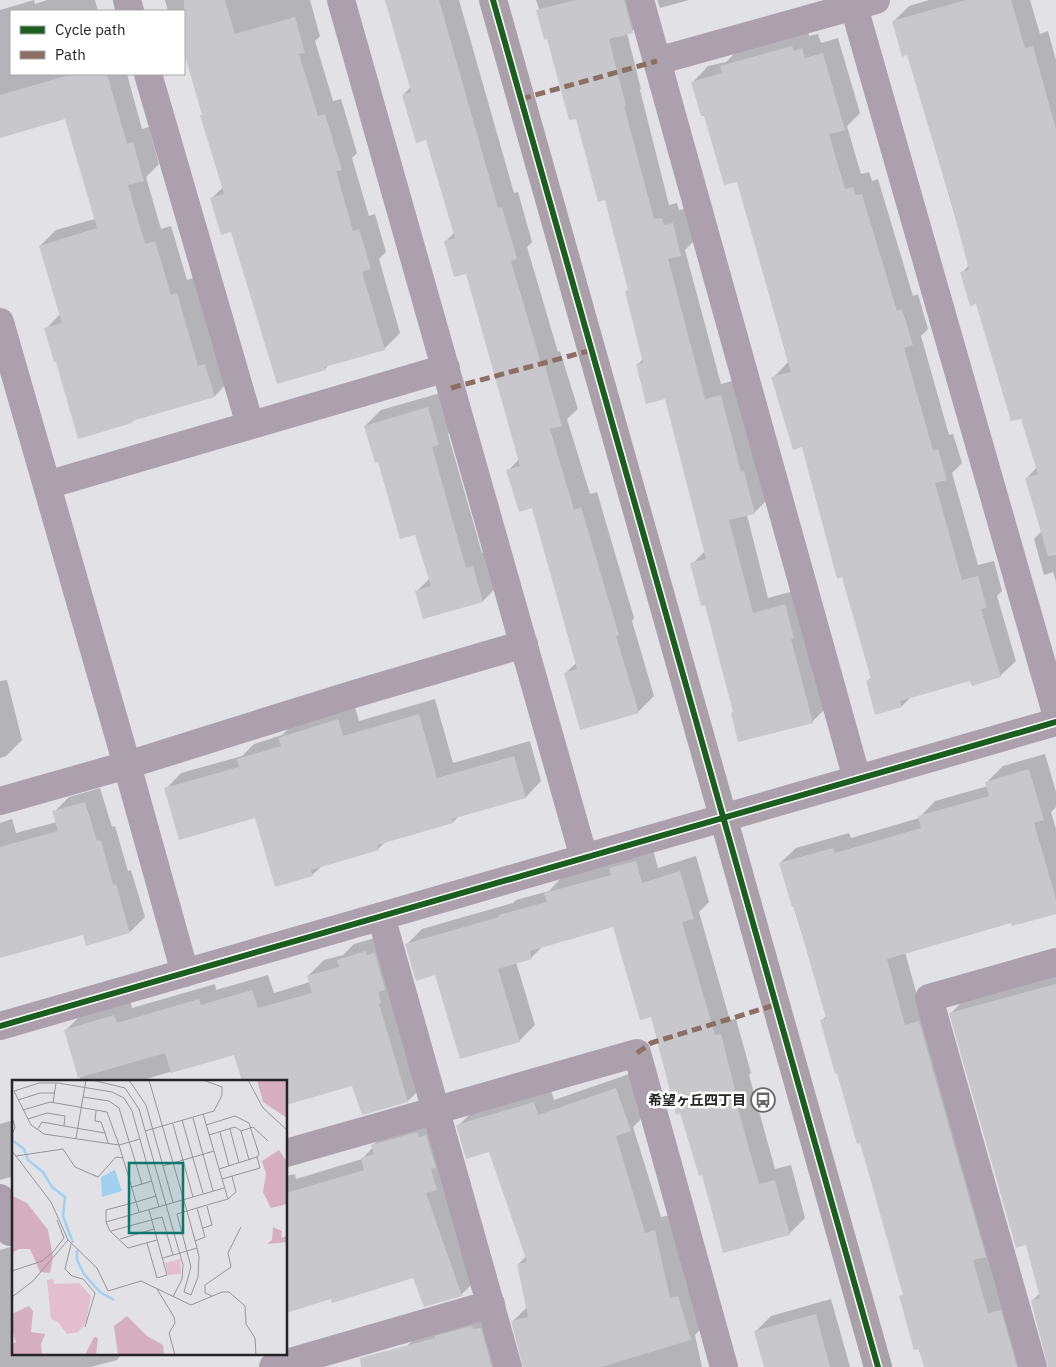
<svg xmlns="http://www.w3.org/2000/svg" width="1056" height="1367" font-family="'IBM Plex Sans','Noto Sans JP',sans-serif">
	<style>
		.shadow { fill: #0003 }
		.building { fill: #c8c8cc }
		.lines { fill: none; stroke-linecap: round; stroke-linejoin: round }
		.street { stroke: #aba0ab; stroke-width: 28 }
		.secondary { stroke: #a9a0aa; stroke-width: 28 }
		.quiet { stroke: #8d6e63; stroke-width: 5; stroke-dasharray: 10 5; stroke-linecap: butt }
		.cycleway-casing { stroke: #fff; stroke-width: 9 }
		.cycleway { stroke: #1b5e20; stroke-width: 6 }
		.labels { text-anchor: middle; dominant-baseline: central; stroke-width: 5; stroke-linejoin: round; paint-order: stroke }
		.poi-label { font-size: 14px; font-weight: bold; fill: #242326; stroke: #fff; text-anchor: end }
		.inset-river { fill: none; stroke: #a2d0f0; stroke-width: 2.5 }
		.inset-road { fill: none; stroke: #969599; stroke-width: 1 }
		.view { fill: #0f766e; fill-opacity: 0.15; stroke: #0f766e; stroke-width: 2.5 }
		.inset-edge { fill: none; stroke: #242326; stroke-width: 2.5 }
	</style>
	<rect width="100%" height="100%" fill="#e2e1e6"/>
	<path class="shadow" d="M34,0L35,4L47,0H95L98,11H11V74H127L142,129L149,127L159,164L146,177L161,229L171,226L187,280L193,278L214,351L221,349L230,380L215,396L135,419L132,422L57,360L46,329L60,314L40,246L56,230L95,219L66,118L0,137V10Z
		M165,0H310L320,36L315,41L333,101L341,99L357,153L352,158L369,216L375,214L386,252L379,259L400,333L384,349L329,365L325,369L232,231L212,198L223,187L201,116L203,114L184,47V11H168Z
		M386,0H459L514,193L518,192L532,242L527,247L558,352L560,351L578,409L567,419L590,494L597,492L634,618L632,621L654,696L638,712L565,674L577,662L532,507L508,471L519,459L466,272L445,242L455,232L427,139L403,95L411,87Z
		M536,0H644L648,16L632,31L627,33L641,89L640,90L669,205L677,203L679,210L688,208L696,239L685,250L721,384L736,380L770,497L754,513L747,515L768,598L801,589L828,706L812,722L734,711L706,604L692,564L705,551L666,398L637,365L643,359L626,292L629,289L606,199Z
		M657,0H689L660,8Z
		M929,0H1030L1040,34L1048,31L1056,60V582L1053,572L1044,575L1034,539L1042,531L1027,478L1037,467L1022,417L977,302L962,273L969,265L908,54L894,21L909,6Z
		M808,31L809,36L818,34L821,43L838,38L860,113L847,126L861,174L869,172L872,181L878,179L913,296L918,294L928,329L921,336L949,435L953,434L962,463L952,473L978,565L994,561L1002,591L997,596L1016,661L1000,676L971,680L912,696L902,706L876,713L867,681L872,677L803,445L773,378L788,362L738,180L704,114L693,82L708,66L726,62L737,51Z
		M444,392L454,428L448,434L482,553L489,551L499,585L483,601L416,592L430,578L416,534L378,461L365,426L381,410Z
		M7,680L22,740L6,756L0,758V681Z
		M435,699L453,763L530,741L541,781L526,797L459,816L453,822L386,841L378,849L322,866L312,875L256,817L166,789L181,773L242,756L254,744L282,735L295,722L354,704L359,721Z
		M1045,754L1056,792V807L1051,812L1056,829V912L1012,921L905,952L921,1010L1046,1367H1049L1032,1301L1040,1293L1027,1244L951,1013L967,997L1056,973V1367H925L900,1297L904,1293L861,1142L821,1021L827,1015L780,863L796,848L849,833L851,838L919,818L935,801L988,786L987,782L1003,766Z
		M100,788L112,827L115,826L128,871L131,870L145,917L130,932L87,944L84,934L0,957V823L12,819L16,833L57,822L54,812L69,797Z
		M652,846L658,868L696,856L709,902L699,912L730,1020L736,1019L751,1073L749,1075L775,1169L791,1165L805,1218L789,1234L703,1174L652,1015L614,925L543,946L531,958L516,962L535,1025L519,1041L436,974L407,944L422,929L513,903L516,900L549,891L561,878Z
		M382,936L424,1085L408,1101L363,1114L353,1084L286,1081L235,1053L146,1079V1081H81L65,1031L81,1015L130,1000L132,1008L215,984L216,990L268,975L274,993L310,982L308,976L324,960L343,955L354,944Z
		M632,1073L646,1114L633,1127L661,1217L671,1215L686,1283L694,1281L706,1323L695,1335L702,1367H524L513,1321L527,1307L518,1265L526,1256L490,1150L458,1126L474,1110L550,1087L554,1100Z
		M435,1115L479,1277L461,1295L414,1276L332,1297L286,1311V1176L295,1174L296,1179L362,1159L373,1147V1145L390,1128Z
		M14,1120V1176L0,1180V1124Z
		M14,1246V1353H123L117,1360L91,1367H0V1250Z
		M831,1299L850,1367H765L755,1332L771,1316Z
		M488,1311L509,1367H361L410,1353L408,1345L424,1329Z"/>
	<path class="building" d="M184,0H225L235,34L295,17L305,53L299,54L318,116L325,114L342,170L336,171L353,231L359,229L371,269L362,272L385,350L325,367L326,370L277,384L231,232L221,235L210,198L224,194L200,115H202L184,52Z
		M385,0H439L498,208L502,207L517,259L511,261L542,367L545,366L562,426L550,429L574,510L581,507L619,635L616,636L639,713L580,730L564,673L577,669L532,508L519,512L506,470L520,466L466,274L454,277L444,241L455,238L426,140L416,143L402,95L411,92Z
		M576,0H624L633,33L609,39L626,106H624L654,219L662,218L664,225L673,223L681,256L668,259L705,399L721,395L741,472L744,471L755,514L729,520L753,613L785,604L794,638L791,639L813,723L738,742L731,713L733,712L705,605L701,606L690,563L706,559L665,399L646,404L636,364L643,363L625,291L628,290L605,200L598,202L576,119L569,120L547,39L544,40L536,10Z
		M966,0H1011L1025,48L1033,46L1056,129V555L1048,556L1025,478L1038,474L1021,419L1011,421L976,304L970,306L960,272L969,270L954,212L907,55L902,57L892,21Z
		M792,46L794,51L802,48L805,58L823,53L845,130L829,134L845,189L853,187L856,195L862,194L897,311L902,309L913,345L904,348L933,450L938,449L947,480L935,483L962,580L978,576L987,608L981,609L1001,677L972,686L970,681L900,701L902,707L875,715L866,681L871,679L842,577L837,579L802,447L793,450L771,377L791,372L737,182L724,185L704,116H701L691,82L722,73L720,66Z
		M73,74H107L127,144L133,142L144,181L128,185L145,244L155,241L171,295L177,293L198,366L205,364L215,397L132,421V423L78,439L56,362H54L44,328L62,323L39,246L97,228L65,119L0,138V95Z
		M428,407L439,445L432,447L466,568L473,566L483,602L423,619L415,591L431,586L415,535L400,539L378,462L375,463L364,426Z
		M419,714L437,778L514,756L526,798L452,819L453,823L377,845L379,850L311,870L313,876L275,887L255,818L179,840L164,788L239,767L237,759L281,746L278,738L338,719L343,736Z
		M1029,769L1044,820L1034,823L1056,899V914L1012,926L1011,923L887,959L905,1025L919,1021L986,1257L973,1260L988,1313L1001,1310L1017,1367H924L919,1349L914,1350L899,1296L903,1295L860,1143L857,1144L837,1073L835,1074L820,1020L826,1018L794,907H792L779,863L833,848L835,853L921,828L918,816L989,796L985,782Z
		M85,802L97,841L101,840L113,885L116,884L130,933L86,946L83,935L0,958V847L58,831L52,811Z
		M636,861L642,883L680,871L694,919L682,922L715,1035L721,1034L735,1090L733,1091L759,1184L775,1180L790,1235L723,1253L702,1175L699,1176L680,1113L676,1115L651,1017L640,1020L613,927L530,951L532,959L498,969L520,1042L460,1059L435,975L416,981L405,944L499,917V915L547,902L544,893L611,875L609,868Z
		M366,951L367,955L375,953L385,990L378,992L381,1003L379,1004L408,1102L362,1115L352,1086L286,1105V1081H242L234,1055L171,1073L165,1053L78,1078L64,1030L114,1015L117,1023L199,999L201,1005L252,990L258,1008L312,993L307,976L339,967L337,960Z
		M1056,984V1367H1048L1031,1301L1040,1298L1026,1245L1016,1248L949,1013Z
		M616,1088L631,1131L616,1136L645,1233L655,1230L670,1298L678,1296L691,1340L601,1367H523L511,1321L528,1317L517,1264L527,1262L489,1152L466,1159L456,1125L534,1102L538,1115Z
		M418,1132L419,1137L426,1135L436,1168L431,1169L437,1190L426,1193L462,1296L424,1307L413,1278L332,1303L331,1299L286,1313V1193L364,1170L361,1158L374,1154L371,1145Z
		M816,1314L830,1367H764L754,1331Z
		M472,1326L473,1329L481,1328L492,1367H361L360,1358L435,1338V1336Z"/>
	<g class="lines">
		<path class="street" d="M127,0L130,11
			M341,0L584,858
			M640,0L857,779
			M852,0L1056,713
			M657,61L876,0
			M148,74L250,425
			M0,322L127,765L0,801
			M47,485L446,368
			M381,916L508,1367
			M185,973L127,765L354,694L524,644
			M0,1026L1056,722
			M286,1153L637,1053L724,1367
			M0,1198L10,1232
			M273,1367L491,1304
			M1033,1367L929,998L1056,962"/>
		<path class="secondary" d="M493,0L878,1367"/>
		<path class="quiet" d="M521,99L657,61
			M451,388L592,350
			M637,1053L651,1043L775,1005"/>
		<g class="cycleway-casing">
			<path id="cycleway" d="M493,0L878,1367
				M0,1026L1056,722"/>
		</g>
		<use href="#cycleway" class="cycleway"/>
	</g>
	<defs>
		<g id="bus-ring" transform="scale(1.25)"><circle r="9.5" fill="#fff" stroke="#666669" stroke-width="1.5"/><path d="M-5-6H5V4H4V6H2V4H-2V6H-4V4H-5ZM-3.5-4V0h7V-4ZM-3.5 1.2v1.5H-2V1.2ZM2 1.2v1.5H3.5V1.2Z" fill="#666669"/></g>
	</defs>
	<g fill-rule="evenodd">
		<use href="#bus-ring" x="763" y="1100"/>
	</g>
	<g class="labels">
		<g class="poi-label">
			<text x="746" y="1100">希望ヶ丘四丁目</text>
		</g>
	</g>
	<g transform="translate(12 1080)">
		<rect width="275" height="275" fill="#e2e1e6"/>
		<path d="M168,179L169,194L156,195L153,183ZM41,199L42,204L67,203L79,216L74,242L66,252L55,254L46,242L39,239L35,200Z" fill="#e3becd"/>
		<path d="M245,0H275V38L251,22ZM267,70L275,82V124L259,128L251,112L254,94L250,81ZM1,116L15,123L36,150L41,177L38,193L28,192L18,169H7L0,173ZM261,147L270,151L269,158L275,156V162L255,164L260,160ZM17,226L21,231L19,252L33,254L29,264L30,275H0V264L4,262L0,251V234ZM115,236L135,256L151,265L152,275H106L102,246ZM82,257L86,258L84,275H73Z" fill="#d5aebf"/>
		<path d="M103,90L110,111L90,117L89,97Z" fill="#a2d0f0"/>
		<path class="inset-river" d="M0,60L12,69L16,80L31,92L40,107L53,117L51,136L61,163M65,170V180L72,194L88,212L102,220"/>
		<path class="inset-road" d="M80,0L113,8L127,29L171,185L170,199L161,217M117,0L134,25L161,122M137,0L175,131L185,168L187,177L186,197L179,215L172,212L179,187L165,134L195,125L216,119L224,112L220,96M236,0L251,28L275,50M71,17L97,21L107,28L130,104M6,20L28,13H43M41,23L44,3M11,30L38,22L95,32L107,65L128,59M84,31L83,41L89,42L93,53M191,34L216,119M0,37L3,47L0,55M181,38L201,111M16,39L35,33L53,36L52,46L30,42L25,50M170,40L191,113M161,44L181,117M194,45L223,36L237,43L247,74L245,77L248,88L210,99M52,46L93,53L96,63M218,49L227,83M133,51L202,31L210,15V7L191,0M229,51L237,80M208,52L217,86M197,55L223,47L229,51L241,47L256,61M64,58L74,0M0,71L39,122L56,160L85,188L96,211L129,201L179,225L210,212H217L233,226L234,244L243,258L244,275M4,76L51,69L63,87L86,97L104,77L111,78M151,86L202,71M207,89L245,77M120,107L140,101M127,132L124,122L144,116M94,142L212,108M191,148L200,145L195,126M99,151L150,137L161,175M108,159L142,149M145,160L116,168L98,151L94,142V130L124,122L107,65L32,54L19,45L2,11L27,3H46L100,12L112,18L120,31L147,127M183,161L193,157L185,128M135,163L145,198L155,195L137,130M59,164L53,189L60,196L71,199L83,213L73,247M151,178L185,168M0,191L30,181L41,172L52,158L45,140M145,209L162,237L163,243L157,253L163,275M200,216L193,213V205L219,187L216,173L229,147M0,217L21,201L56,160"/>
		<path class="view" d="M117,83H171V153H117Z"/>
		<rect width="275" height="275" class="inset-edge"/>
	</g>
	<rect x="10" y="10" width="175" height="65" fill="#ffffff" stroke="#a7a7a8"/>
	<rect x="20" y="26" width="25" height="8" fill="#1b5e20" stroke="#a7a7a8"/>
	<text x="55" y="35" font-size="15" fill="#242326">Cycle path</text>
	<rect x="20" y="51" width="25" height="8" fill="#8d6e63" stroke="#a7a7a8"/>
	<text x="55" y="60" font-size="15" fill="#242326">Path</text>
</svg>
